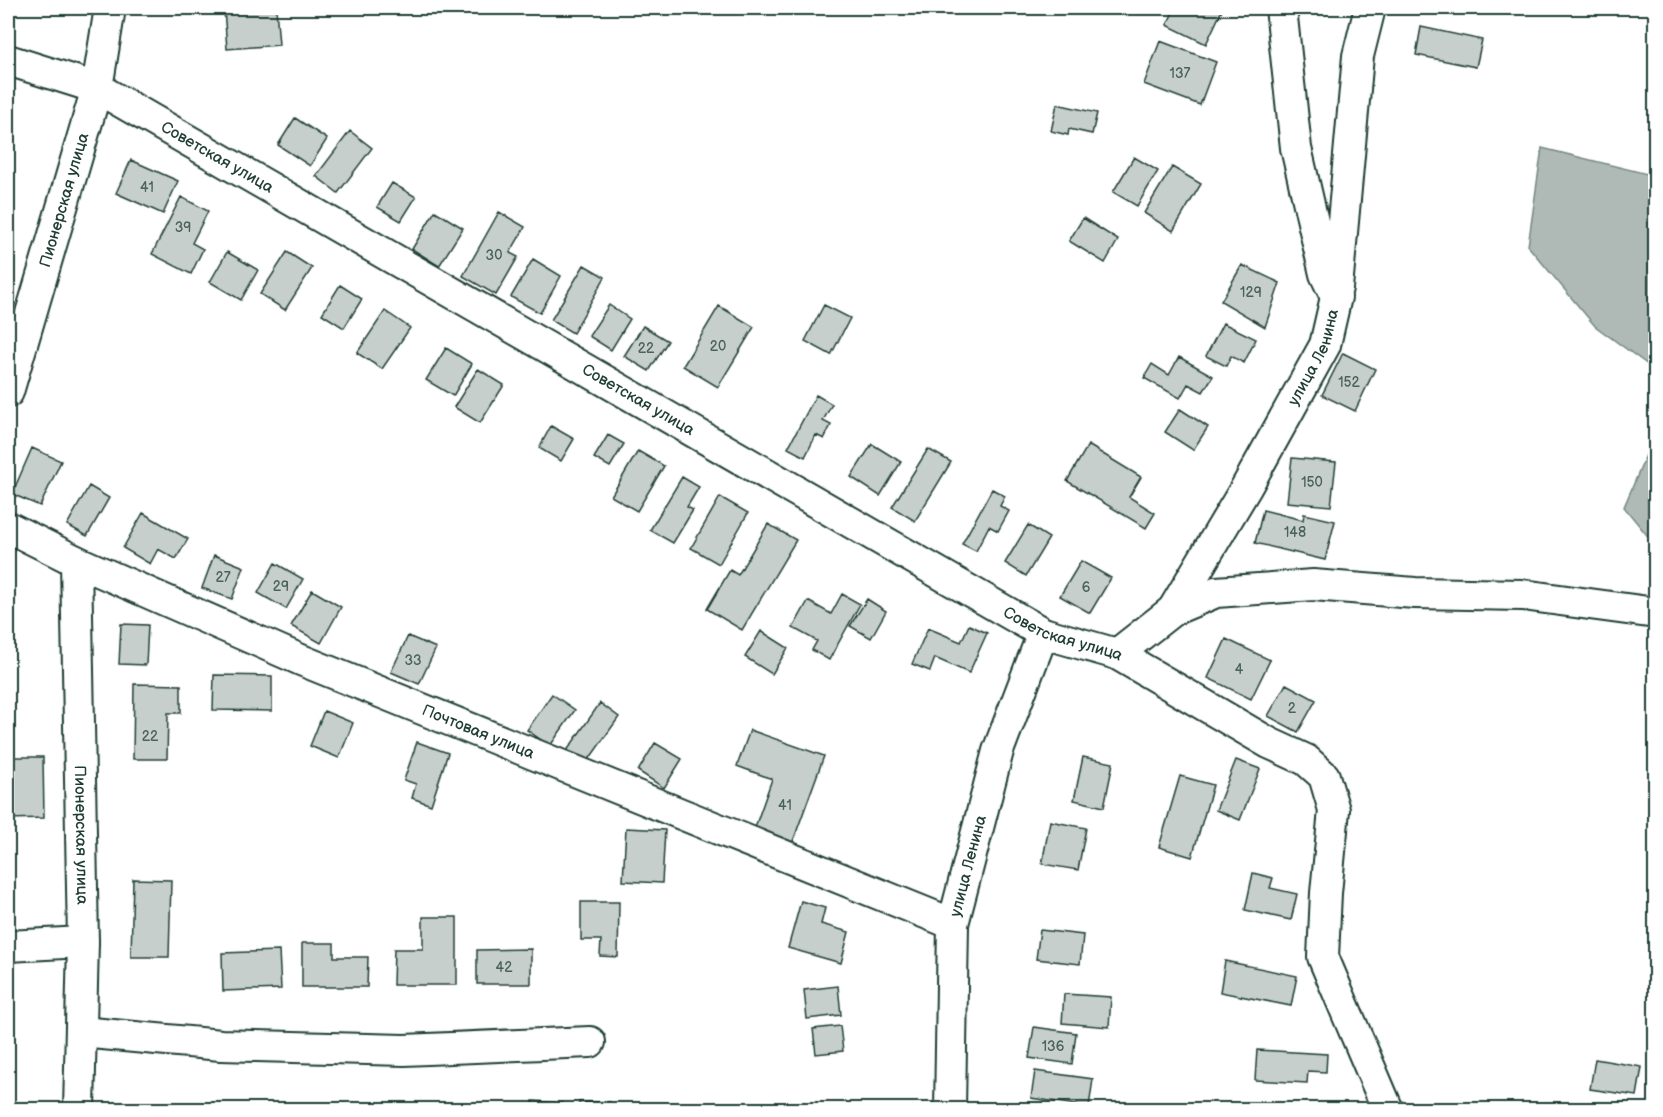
<svg xmlns="http://www.w3.org/2000/svg" width="1663" height="1117" font-family="'Balsamiq Sans',sans-serif">
	<style>
		.water { fill: #afbab7; stroke: #758883; stroke-width: 1.5 }
		.building { fill: #c7cfcc; stroke: #1f3d34; stroke-width: 1.5 }
		.lines { fill: none; stroke-linecap: round; stroke-linejoin: round }
		.minor-casing { stroke: #1f3d34; stroke-width: 34 }
		.minor { stroke: #fff; stroke-width: 30 }
		.labels { text-anchor: middle; dominant-baseline: central; stroke-width: 4.5; stroke-linejoin: round; paint-order: stroke }
		.number-label { font-size: 14px; fill: #49625a }
		.street-label { font-size: 16px; fill: #1f3d34; stroke: #fff }
	</style>
	<rect width="100%" height="100%" fill="#fff"/>
	<filter id="ink" filterUnits="userSpaceOnUse"><feTurbulence type="fractalNoise" baseFrequency=".0167" numOctaves="2"/><feDisplacementMap in="SourceGraphic" scale="12" xChannelSelector="R" yChannelSelector="G"/><feConvolveMatrix kernelMatrix="1 2 1 2 8 2 1 2 1" color-interpolation-filters="sRGB"/></filter>
	<g filter="url(#ink)">
		<path class="water" d="M1542,148L1647,174L1655,159V376L1652,368L1595,326L1528,246Z
			M1655,434L1656,545H1655L1624,507Z"/>
		<path class="building" d="M276,8L279,45L227,49L224,9Z
			M1175,8H1223L1206,44L1167,25Z
			M1421,27L1482,40L1476,67L1416,55Z
			M1160,41L1216,62L1200,105L1144,84Z
			M8,101L13,102L8,132Z
			M1057,104L1097,113L1092,134L1069,129L1068,135L1051,131Z
			M295,118L327,139L310,166L278,145Z
			M350,131L372,148L338,193L316,176Z
			M1134,157L1158,171L1137,206L1113,192Z
			M131,160L178,181L163,214L116,193Z
			M1172,167L1201,184L1173,231L1144,213Z
			M392,183L416,197L401,221L377,207Z
			M181,197L208,211L192,243L203,249L191,274L152,254Z
			M435,211L463,228L439,266L412,249Z
			M499,212L525,227L510,253L518,257L496,295L463,276Z
			M1083,218L1118,240L1105,263L1069,241Z
			M227,252L258,270L241,300L210,282Z
			M287,252L312,268L285,310L260,294Z
			M533,259L561,276L540,313L511,297Z
			M584,265L605,277L573,333L551,320Z
			M1242,265L1280,283L1265,327L1221,301Z
			M340,285L362,299L344,328L322,314Z
			M609,305L630,319L611,350L589,336Z
			M824,305L850,318L831,355L805,341Z
			M719,306L754,327L718,387L683,366Z
			M385,311L410,328L382,369L357,353Z
			M1223,323L1256,339L1244,363L1231,356L1226,366L1206,356Z
			M643,326L668,341L649,371L624,356Z
			M446,348L472,364L453,396L426,380Z
			M1343,353L1375,369L1355,411L1322,395Z
			M1179,357L1213,376L1203,392L1188,384L1180,398L1144,378L1152,364L1169,375Z
			M478,369L504,385L480,423L454,407Z
			M816,395L832,404L823,421L831,425L824,439L816,435L805,457L788,448Z
			M1180,409L1208,427L1193,450L1165,432Z
			M551,426L574,439L561,461L539,448Z
			M608,435L624,444L610,467L594,458Z
			M872,444L901,462L880,496L851,477Z
			M1088,445L1141,477L1129,497L1155,513L1146,528L1067,481Z
			M32,448L61,461L40,506L12,494Z
			M928,449L951,462L915,521L892,507Z
			M638,451L664,466L637,511L611,496Z
			M1292,458L1336,462L1331,506L1287,502Z
			M682,477L699,487L687,507L693,510L673,543L650,530Z
			M89,486L109,498L87,536L67,525Z
			M992,489L1005,496L1000,506L1009,511L998,531L989,526L976,551L962,544Z
			M720,497L748,513L719,564L691,548Z
			M1263,510L1303,520L1304,514L1335,521L1325,560L1255,543Z
			M143,513L188,539L176,559L158,549L150,564L123,548Z
			M768,524L796,540L742,630L707,609L730,570L738,575Z
			M1028,525L1049,538L1026,576L1005,563Z
			M214,555L244,567L232,599L202,588Z
			M1081,561L1111,578L1090,613L1060,596Z
			M275,563L303,579L286,609L258,593Z
			M312,590L341,607L321,643L291,626Z
			M842,594L860,604L829,660L812,650L817,641L793,628L808,601L831,614Z
			M867,599L886,611L871,638L850,626Z
			M121,624L148,625L146,665L119,664Z
			M969,625L987,633L969,673L935,658L930,671L912,664L928,628L961,642Z
			M761,631L788,648L772,674L745,657Z
			M408,636L436,648L419,684L391,672Z
			M1226,639L1270,660L1251,699L1208,678Z
			M214,675L272,676V711L213,710Z
			M134,684L181,685V713H168L167,759H133Z
			M1286,684L1316,700L1298,732L1268,716Z
			M552,694L575,710L550,746L527,730Z
			M600,703L619,717L583,768L564,755Z
			M324,711L353,723L339,758L310,746Z
			M750,730L824,756L792,844L754,830L772,779L737,766Z
			M417,742L448,753L431,805L412,798L416,784L404,780Z
			M655,743L682,759L664,788L638,771Z
			M8,757H43L44,818L8,819Z
			M1083,757L1113,763L1104,807L1074,800Z
			M1236,760L1260,769L1240,820L1216,810Z
			M1180,776L1213,785L1192,857L1159,847Z
			M1050,821L1086,828L1078,870L1042,864Z
			M626,828L665,830L662,883L623,881Z
			M1253,873L1273,878L1270,888L1297,894L1291,920L1245,910Z
			M133,879L171,880L169,957H131Z
			M801,901L825,908L821,924L849,932L841,963L788,948Z
			M581,902H619L618,957L600,956L601,940H581Z
			M423,917H457V985H393L394,949H423Z
			M1040,930L1083,935L1080,964L1036,959Z
			M302,943H334V957H368L367,987H302Z
			M531,949V984H477V950Z
			M279,951L281,989L223,991L222,953Z
			M1225,961L1297,976L1291,1006L1220,992Z
			M838,986L841,1015L807,1019L804,990Z
			M1064,994L1111,997L1109,1027L1062,1023Z
			M840,1026L843,1051L816,1054L813,1029Z
			M1034,1027L1076,1033L1072,1064L1029,1058Z
			M1257,1050L1327,1054L1326,1072L1308,1071L1307,1083L1255,1080Z
			M1595,1059L1642,1067L1637,1096L1590,1089Z
			M1035,1071L1093,1079L1089,1107L1031,1098Z
			M533,1101L563,1103L562,1110H532Z
			M579,1102H610V1110H579Z
			M345,1104V1110H316V1105Z
			M133,1105L174,1109V1110H132Z
			M203,1105L236,1108L203,1110Z
			M404,1107H435V1110H404Z"/>
		<g class="lines">
			<g class="minor-casing">
				<g id="minor">
					<path id="s1" d="M8,60L97,88L1043,633L1117,654L1269,743L1306,760L1324,776L1334,810L1326,893L1323,957L1388,1110"/>
					<path d="M1337,288L1358,56L1370,8"/>
					<path id="s2" d="M8,392L97,88L110,8"/>
					<path id="s3" d="M8,527L76,561L301,660L953,924"/>
					<path id="s4" d="M76,561L83,942L79,1110"/>
					<path id="s5" d="M1173,610L1247,486L1325,345L1336,297L1325,274L1296,148L1281,8"/>
					<path d="M1117,654L1173,610L1216,592L1313,585L1415,593L1523,595L1656,613"/>
					<path d="M8,946L83,942"/>
					<path d="M81,1032L221,1045L404,1050L590,1042"/>
					<path id="s6" d="M950,1110L953,924L998,751L1043,633"/>
				</g>
			</g>
			<use href="#minor" class="minor"/>
		</g>
	</g>
	<g class="labels">
		<g class="number-label">
			<text x="1180" y="73">137</text>
			<text x="147" y="187">41</text>
			<text x="183" y="227">39</text>
			<text x="494" y="255">30</text>
			<text x="1251" y="292">129</text>
			<text x="718" y="346">20</text>
			<text x="646" y="348">22</text>
			<text x="1349" y="382">152</text>
			<text x="1312" y="482">150</text>
			<text x="1295" y="532">148</text>
			<text x="223" y="577">27</text>
			<text x="281" y="586">29</text>
			<text x="1086" y="587">6</text>
			<text x="413" y="660">33</text>
			<text x="1239" y="669">4</text>
			<text x="1292" y="708">2</text>
			<text x="150" y="736">22</text>
			<text x="785" y="805">41</text>
			<text x="504" y="967">42</text>
			<text x="1053" y="1046">136</text>
		</g>
		<g class="street-label">
			<text stroke="none"><textPath href="#s1" startOffset="232">Советская улица</textPath></text>
			<text stroke="none"><textPath href="#s2" startOffset="200">Пионерская улица</textPath></text>
			<text stroke="none"><textPath href="#s5" startOffset="290">улица Ленина</textPath></text>
			<text stroke="none"><textPath href="#s1" startOffset="718">Советская улица</textPath></text>
			<text stroke="none"><textPath href="#s1" startOffset="1204">Советская улица</textPath></text>
			<text stroke="none"><textPath href="#s3" startOffset="513">Почтовая улица</textPath></text>
			<text stroke="none"><textPath href="#s4" startOffset="274">Пионерская улица</textPath></text>
			<text stroke="none"><textPath href="#s6" startOffset="246">улица Ленина</textPath></text>
		</g>
	</g>
	<rect width="1663" height="1117" fill="none" stroke="#fff" stroke-width="30"/>
	<rect x="15" y="15" width="1633" height="1087" fill="none" stroke="#1f3d34" stroke-width="2" filter="url(#ink)"/>
</svg>
